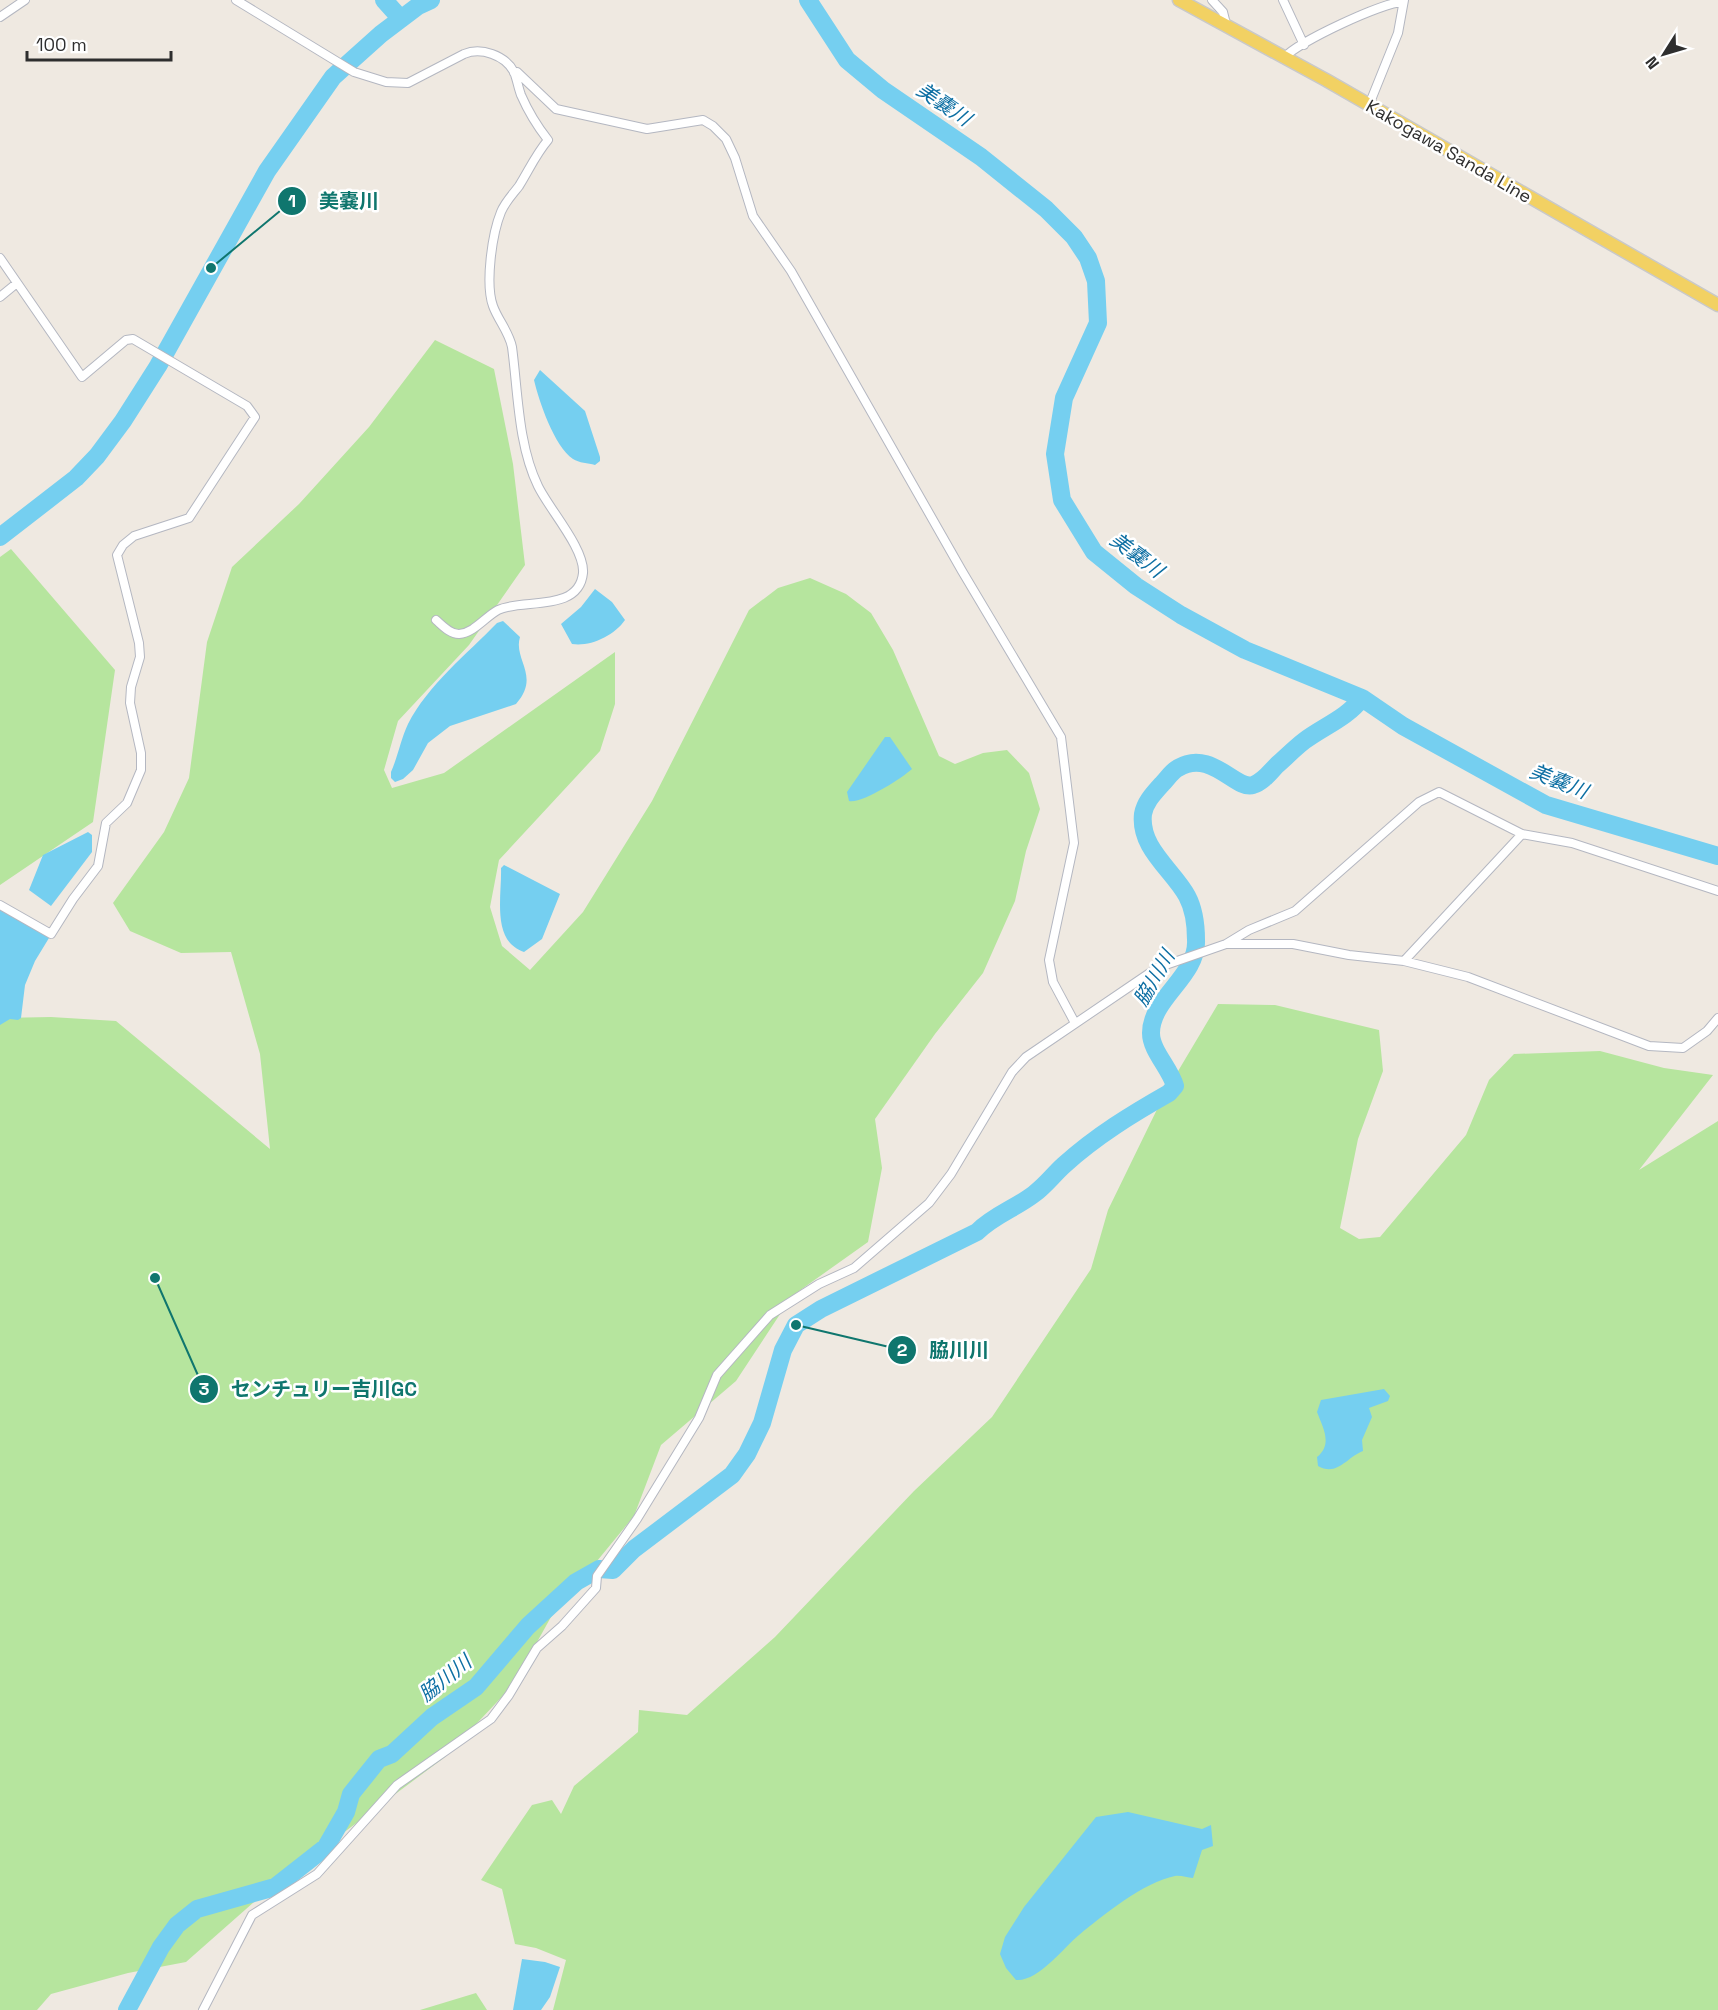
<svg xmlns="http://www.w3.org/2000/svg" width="1718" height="2010" font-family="'Space Grotesk','Noto Sans JP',sans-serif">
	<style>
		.green { fill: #b6e59e }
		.water { fill: #75cff0 }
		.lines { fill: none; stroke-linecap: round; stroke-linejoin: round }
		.river { stroke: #75cff0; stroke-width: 18 }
		.street-casing { stroke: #b4b7c1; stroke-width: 10 }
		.primary-casing { stroke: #c9c9c9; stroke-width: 15 }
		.street { stroke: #fff; stroke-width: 8 }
		.primary { stroke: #f2d163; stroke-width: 12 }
		.labels { text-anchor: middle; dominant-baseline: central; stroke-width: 5; stroke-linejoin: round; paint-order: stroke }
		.street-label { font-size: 18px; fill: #2e2e2e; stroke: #fff }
		.water-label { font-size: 20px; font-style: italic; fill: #0d6fa3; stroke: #fff }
		.leader { fill: none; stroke: #0f766e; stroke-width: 2 }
		.callout-dot { fill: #0f766e; stroke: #fff; stroke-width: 2 }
		.mark-label { font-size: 18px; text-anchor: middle; font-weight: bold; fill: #fff }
		.callout-label { font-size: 20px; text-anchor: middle; font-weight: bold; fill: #0f766e; stroke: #fff; stroke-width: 5; stroke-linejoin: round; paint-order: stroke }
	</style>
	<rect width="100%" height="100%" fill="#efe9e1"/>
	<path class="green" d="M435,340L494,369L513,464L525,565L469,645L398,721L384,770L392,788L444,773L615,652V704L600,751L499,860L490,907L502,946L530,970L583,912L652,801L749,610L778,588L810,578L846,594L871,613L893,650L939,756L955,764L983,753L1007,750L1029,773L1040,809L1026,851L1015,901L983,973L935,1034L875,1119L882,1168L868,1242L792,1296L736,1381L661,1445L634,1516L551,1617L513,1685L445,1757L272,1886L186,1962L128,1973L51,1994L37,2010H0V1018L51,1017L116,1021L270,1149L260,1054L231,952L181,953L130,931L113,903L164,832L189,778L207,642L232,567L299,504L369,427Z
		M11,549L115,670L93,822L0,885V557Z
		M1218,1004L1275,1005L1379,1030L1383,1071L1358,1139L1340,1228L1359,1239L1380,1237L1466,1135L1489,1080L1514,1054L1600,1051L1664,1068L1713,1075L1639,1170L1718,1121V2010H553L566,1960L536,1948L515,1944L502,1889L481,1880L532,1805L552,1800L561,1814L574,1786L638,1732L639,1710L687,1715L775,1637L914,1491L992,1417L1091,1269L1108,1210L1165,1093Z
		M476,1993L487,2010H420Z"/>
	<path class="water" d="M540,370L585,411L600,457V461L595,465C588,463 579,463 573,459C554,446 539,401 534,380Z
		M595,589L612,602L625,620C614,636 590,647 572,644L561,624L581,607Z
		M503,621L520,637C513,660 541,676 516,704L450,726L428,743L413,770L403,779L395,782L391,778V772C398,756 401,739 408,724C428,685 467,654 497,623Z
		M885,737H890L912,769C902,778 862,804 849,801L847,792Z
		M88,832L92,835V852L51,906L29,890L43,855Z
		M504,865L560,894L542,939L524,952C491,941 502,896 501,868Z
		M0,908L49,938L35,961L25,985L21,1018L18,1020L10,1019L0,1025Z
		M1384,1389L1390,1396L1388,1401L1369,1408L1372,1417L1362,1440L1363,1451C1347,1457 1337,1477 1318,1466L1317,1457C1333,1444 1323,1428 1317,1412L1321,1400Z
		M1128,1812L1202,1829L1211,1825L1213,1846L1202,1850L1193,1878C1187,1878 1181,1875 1175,1876C1144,1882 1103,1915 1079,1935C1064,1947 1038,1982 1016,1980L1006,1968L1000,1954L1005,1937L1024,1907L1096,1817Z
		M522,1959L545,1962L560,1967L550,1997L541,2010H513Z"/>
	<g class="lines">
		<path class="river" d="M384,0L401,19
			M808,0L847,60L883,90L981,157L1046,209L1074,237L1088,258L1096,281L1098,323L1064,398L1055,454L1062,500L1094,552L1136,586L1181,615L1245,650L1362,698L1403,726L1546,805L1718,856
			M0,537L76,478L97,456L123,421L158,366L267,171L333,77L381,34L418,6L431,0
			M127,2010L161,1947L177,1925L197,1909L275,1887L326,1847L346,1812L351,1794L379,1759L392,1754L432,1717L476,1687L528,1626L576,1582L599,1569L613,1570L634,1549L732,1475L747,1454L762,1423L783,1350L796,1325L821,1309L977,1232C994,1215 1016,1208 1034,1194C1046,1185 1053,1175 1064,1165C1096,1136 1132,1114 1169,1093L1175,1086C1170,1068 1151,1051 1151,1033C1151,998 1198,976 1196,940C1196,926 1194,909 1187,896C1173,870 1139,848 1143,814C1145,802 1154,793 1162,784C1167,779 1172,771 1178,768C1211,748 1236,791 1253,785C1263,782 1270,772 1277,765C1286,757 1295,748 1304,741C1324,726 1347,718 1362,698"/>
		<g class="street-casing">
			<path id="street" d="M236,0L354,72L386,82L408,83L464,54C481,47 505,55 514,72C517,79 518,87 521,95C528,111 537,126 548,140C536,154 529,170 519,186C513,194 505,202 501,212C492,234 485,284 493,306C498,320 509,332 512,347C518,392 518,445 538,486C549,509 585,549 583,573C579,613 522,598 498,610C485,617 474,633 459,634C450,634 443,626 436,620
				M1212,0L1223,12L1226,24
				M1283,0L1304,45
				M0,17L25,0
				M1285,57C1298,42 1383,2 1403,2
				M514,73L517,72L556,109L647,129L703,120L713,126L726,139L735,158L753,216L791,271L962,571L1061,737L1074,843L1049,960L1053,982L1075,1023
				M1369,105L1398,33L1404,0
				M0,258L82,377L126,340L133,339L247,406L255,417L189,518L134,536L123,545L117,555L139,643L140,657L131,687L130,703L141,753V770L127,803L106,823L98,866L73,899L51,934L0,905
				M0,297L17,283
				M1227,944H1293L1349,955L1404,961L1468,977L1649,1046L1683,1048L1707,1031L1718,1018
				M1404,961L1522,834
				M203,2010L252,1915L317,1874L397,1785L491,1719L509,1695L537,1648L562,1626L596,1588L597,1576L637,1519L699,1418L717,1375L770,1315L819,1284L854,1268L929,1203L951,1174L1012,1072L1026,1057L1157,968L1226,944L1249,930L1295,911L1419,802L1439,792L1522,834L1572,843L1718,891"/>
		</g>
		<g class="primary-casing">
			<path id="primary" d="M1179,0L1326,80L1718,305"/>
		</g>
		<use href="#street" class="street"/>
		<use href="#primary" class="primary"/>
	</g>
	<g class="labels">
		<g class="street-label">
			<text transform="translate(1449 151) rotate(30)">Kakogawa Sanda Line</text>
		</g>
		<g class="water-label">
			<text transform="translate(944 104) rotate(34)">美嚢川</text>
			<text transform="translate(1137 555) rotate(37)">美嚢川</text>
			<text transform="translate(1559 781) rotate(22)">美嚢川</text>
			<text transform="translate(1154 978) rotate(-60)">脇川川</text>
			<text transform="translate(445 1678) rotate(-39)">脇川川</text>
		</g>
	</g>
	<path class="leader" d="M211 268L292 201M796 1325L902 1350M155 1278L204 1389"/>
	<g class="callout-dot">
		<circle cx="211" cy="268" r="6"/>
		<circle cx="796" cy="1325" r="6"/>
		<circle cx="155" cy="1278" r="6"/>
		<circle cx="292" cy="201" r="15"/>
		<circle cx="902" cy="1350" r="15"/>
		<circle cx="204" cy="1389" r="15"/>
	</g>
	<g class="mark-label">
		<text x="292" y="207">1</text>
		<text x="902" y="1356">2</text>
		<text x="204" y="1395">3</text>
	</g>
	<g class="callout-label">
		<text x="349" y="208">美嚢川</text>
		<text x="959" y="1357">脇川川</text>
		<text x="324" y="1396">センチュリー吉川GC</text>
	</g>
	<g transform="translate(1664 54) rotate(233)" stroke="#ffffff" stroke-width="4.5" paint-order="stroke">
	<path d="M0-4.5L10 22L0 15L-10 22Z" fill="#2e2e2e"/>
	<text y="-9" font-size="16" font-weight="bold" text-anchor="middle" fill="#2e2e2e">N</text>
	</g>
	<path d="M27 51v9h144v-9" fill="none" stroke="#2e2e2e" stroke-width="3"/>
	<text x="36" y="51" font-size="18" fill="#2e2e2e" stroke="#ffffff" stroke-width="4.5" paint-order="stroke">100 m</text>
</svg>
